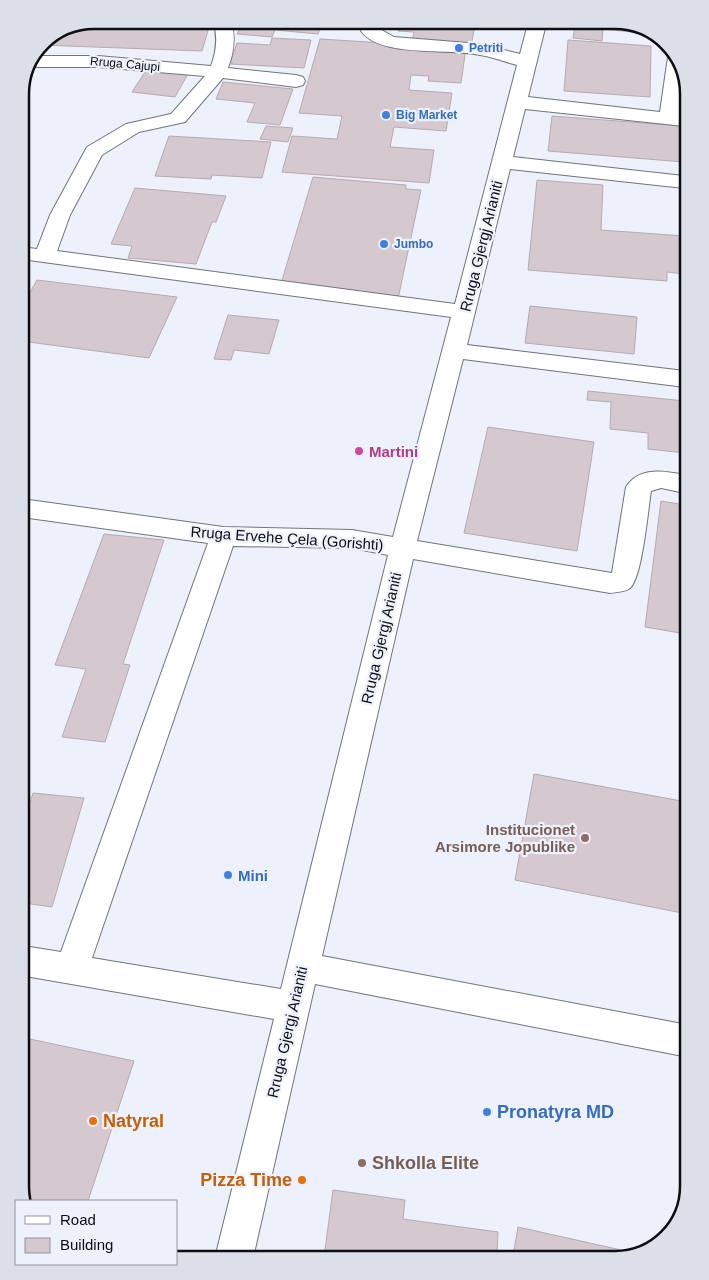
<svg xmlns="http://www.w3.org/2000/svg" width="709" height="1280" font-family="Helvetica,sans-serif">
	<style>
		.building { fill: #d5c8ce; stroke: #b7aab0 }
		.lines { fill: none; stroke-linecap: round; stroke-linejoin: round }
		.minor-casing { stroke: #70747e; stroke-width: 2 }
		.minor { fill: #fff; fill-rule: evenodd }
		.shop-dot { fill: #3f7fe0; stroke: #ecf1fc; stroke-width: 2 }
		.hotel-dot { fill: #d1479c; stroke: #ecf1fc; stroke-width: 2 }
		.education-dot { fill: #8d6e63; stroke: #ecf1fc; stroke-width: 2 }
		.food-dot { fill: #e8710a; stroke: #ecf1fc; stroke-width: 2 }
		.labels { text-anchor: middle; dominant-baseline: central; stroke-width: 4.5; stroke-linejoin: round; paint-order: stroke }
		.far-shop-label { font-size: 12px; font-weight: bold; fill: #366cbe; stroke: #ecf1fc; text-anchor: start }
		.far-street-label { font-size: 12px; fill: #0d0e12; stroke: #ecf1fc }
		.street-label { font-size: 15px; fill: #0d0e12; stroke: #ecf1fc }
		.hotel-label { font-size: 15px; font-weight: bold; fill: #b23c85; stroke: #ecf1fc; text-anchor: start }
		.education-label { font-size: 15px; font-weight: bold; fill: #785e54; stroke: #ecf1fc; text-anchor: end }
		.shop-label { font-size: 15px; font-weight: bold; fill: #366cbe; stroke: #ecf1fc; text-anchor: start }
		.near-shop-label { font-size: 18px; font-weight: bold; fill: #366cbe; stroke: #ecf1fc; text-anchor: start }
		.near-food-label { font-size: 18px; font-weight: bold; fill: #c56008; stroke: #ecf1fc; text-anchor: start }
		.near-education-label { font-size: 18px; font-weight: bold; fill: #785e54; stroke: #ecf1fc; text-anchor: start }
		.rim { fill: none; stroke: #0d0e12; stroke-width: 2.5 }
	</style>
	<rect width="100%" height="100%" fill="#ecf1fc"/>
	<path class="building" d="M94,20H131L130,23L209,27L202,51L40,45L42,41Z
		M244,20L291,21L289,25L320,28L318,34L275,30L272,37L237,34Z
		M402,20H476L471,46L412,41L414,32L398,31Z
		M576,20H620L658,35L603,29L602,41L573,38Z
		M272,38L311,40L304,68L230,64L237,43L270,45Z
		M320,39L466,48L461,83L428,81L429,76L411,75L409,90L452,93L446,131L394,127L390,147L434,150L429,183L282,172L292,136L337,139L342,116L299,113Z
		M568,40L651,46L650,97L564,91Z
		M147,69L188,74L175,97L132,92Z
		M223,82L293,89L280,125L247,122L255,103L216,99Z
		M552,116L684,126V162L548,151Z
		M266,126L293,128L288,142L260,139Z
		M169,136L271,142L262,178L212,175L211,179L155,176Z
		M313,177L406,185V189L421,190L398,299L280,287Z
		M537,180L603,185L601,230L684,236V274L667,272V281L528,270Z
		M135,188L226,196L216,222H212L196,264L128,258L132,246L111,244Z
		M37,280L177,297L149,358L21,341V308Z
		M530,306L637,317L634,354L525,343Z
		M228,315L279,320L269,354L234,350L231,360L214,359Z
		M588,391L685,401V453L648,449V433L610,429L611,402L587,400Z
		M488,427L594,442L577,551L464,533Z
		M661,501L685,505L686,634L645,627Z
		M104,534L164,540L123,664L130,665L105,742L62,737L86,669L55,665Z
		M534,774L687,802V914L515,880Z
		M33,793L84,798L52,907L24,903V821Z
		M25,1038L134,1061L88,1201H26Z
		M333,1190L405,1200L403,1219L498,1232L497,1256L324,1257Z
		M518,1227L630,1252L629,1254L513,1256Z"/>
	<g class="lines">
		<g class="minor-casing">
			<path id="minor" d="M213,20H231C236,37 234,52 228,68L296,75L303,77L305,81L303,85L296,87L223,78L185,122L139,132L102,155L70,215L57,251L455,304L517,65C505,62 493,57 480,55C450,48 380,58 361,31L365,20H383L380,29L394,37L480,44L520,54L529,20H547L528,97L660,112L668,57L671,53L673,52L683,65L679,114H684V126L525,109L513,157L684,176V188L510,169L467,345L685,371V387L463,359L417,541L612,573L626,487C639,466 665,471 685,475V493L661,488L651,491C648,509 642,581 629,589C624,592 616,592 610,593L413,559L322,956L688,1025V1057L315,984L253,1258H215L274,1019L25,976L24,946L61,952L208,543L22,517V499L223,527L352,530L393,537L451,317L21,259V247L37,249L50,215L87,147L126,124L171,114L205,76L98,67H30L35,56H98L211,66C217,50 218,36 213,20ZM233,546L352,548L388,555L281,989L92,958Z"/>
		</g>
		<use href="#minor" class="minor"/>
	</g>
	<g class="shop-dot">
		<circle cx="459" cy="48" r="5"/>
		<circle cx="386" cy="115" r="5"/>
		<circle cx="384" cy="244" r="5"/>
		<circle cx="228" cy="875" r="5"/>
		<circle cx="487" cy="1112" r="5"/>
	</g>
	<circle class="hotel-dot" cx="359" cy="451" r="5"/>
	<g class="education-dot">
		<circle cx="585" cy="838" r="5"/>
		<circle cx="362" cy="1163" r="5"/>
	</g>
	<g class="food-dot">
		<circle cx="93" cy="1121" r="5"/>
		<circle cx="302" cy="1180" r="5"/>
	</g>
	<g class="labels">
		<g class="far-shop-label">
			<text x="469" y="48">Petriti</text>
			<text x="396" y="115">Big Market</text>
			<text x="394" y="244">Jumbo</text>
		</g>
		<g class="far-street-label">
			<text transform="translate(125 64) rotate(5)">Rruga Cajupi</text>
		</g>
		<g class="street-label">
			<text transform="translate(481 246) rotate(-76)">Rruga Gjergj Arianiti</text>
			<text transform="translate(287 538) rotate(4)">Rruga Ervehe Çela (Gorishti)</text>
			<text transform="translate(381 638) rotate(-77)">Rruga Gjergj Arianiti</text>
			<text transform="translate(287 1032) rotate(-77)">Rruga Gjergj Arianiti</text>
		</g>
		<g class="hotel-label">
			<text x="369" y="451">Martini</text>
		</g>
		<g class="education-label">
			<text x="575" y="829">Institucionet<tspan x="575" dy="17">Arsimore Jopublike</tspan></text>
		</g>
		<g class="shop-label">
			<text x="238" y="875">Mini</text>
		</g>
		<g class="near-shop-label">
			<text x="497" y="1112">Pronatyra MD</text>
		</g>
		<g class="near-food-label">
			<text x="103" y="1121">Natyral</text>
			<text x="292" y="1180" text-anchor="end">Pizza Time</text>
		</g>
		<g class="near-education-label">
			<text x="372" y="1163">Shkolla Elite</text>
		</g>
	</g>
	<path d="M0 0H709V1280H0ZM94 29H615A65 65 0 0 1 680 94V1186A65 65 0 0 1 615 1251H94A65 65 0 0 1 29 1186V94A65 65 0 0 1 94 29Z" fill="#dadfe9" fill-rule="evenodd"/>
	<path class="rim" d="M94 29H615A65 65 0 0 1 680 94V1186A65 65 0 0 1 615 1251H94A65 65 0 0 1 29 1186V94A65 65 0 0 1 94 29Z"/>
	<rect x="15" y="1200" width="162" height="65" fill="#ecf1fc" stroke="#93969e"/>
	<rect x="25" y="1216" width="25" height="8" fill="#ffffff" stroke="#93969e"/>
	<text x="60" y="1225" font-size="15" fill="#0d0e12">Road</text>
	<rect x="25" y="1238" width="25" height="15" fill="#d5c8ce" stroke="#93969e"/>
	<text x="60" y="1250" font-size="15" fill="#0d0e12">Building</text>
</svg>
